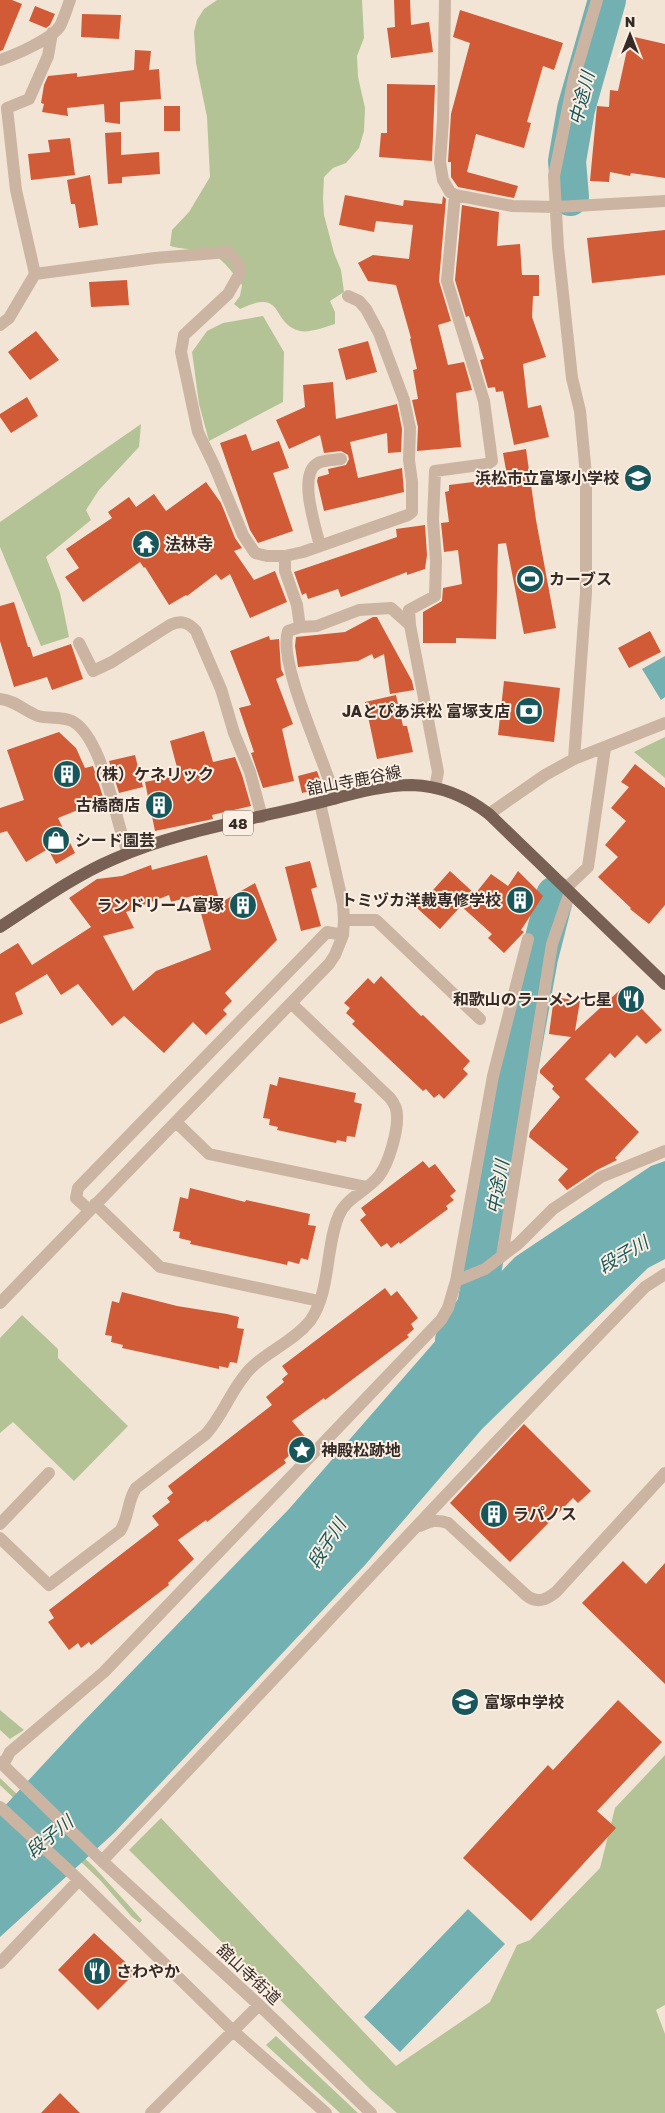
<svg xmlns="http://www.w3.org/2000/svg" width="665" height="2113" font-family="'Golos Text','Noto Sans JP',sans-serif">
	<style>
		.green { fill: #b4c395 }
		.water { fill: #73b0b2 }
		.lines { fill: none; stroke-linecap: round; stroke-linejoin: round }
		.river { stroke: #73b0b2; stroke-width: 38 }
		.building { fill: #d05b36; fill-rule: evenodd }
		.minor { stroke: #cbb4a1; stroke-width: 12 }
		.major { stroke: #796054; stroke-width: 12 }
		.labels { text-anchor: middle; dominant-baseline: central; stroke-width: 4; stroke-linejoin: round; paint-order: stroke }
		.shield { fill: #faefe2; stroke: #70655e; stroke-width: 1 }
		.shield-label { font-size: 15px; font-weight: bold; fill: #352a25 }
		.poi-label { font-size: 16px; font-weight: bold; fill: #352a25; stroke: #faefe2; text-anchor: start }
		.street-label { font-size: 16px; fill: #352a25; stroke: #faefe2 }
		.water-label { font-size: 18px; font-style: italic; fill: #17565a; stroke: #faefe2 }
	</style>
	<rect width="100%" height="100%" fill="#f3e5d6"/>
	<path class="green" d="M217,0H362L364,38L357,56L358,77L365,108L364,131L359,148L346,163L333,168L324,177L323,198L324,215L334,253L341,270L344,292L330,301L335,312V324C325,327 310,333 300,331C270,324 286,287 240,309L234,304L240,296L242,285C231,271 219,252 201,250C189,249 181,249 170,246L172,230L189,212L210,177L207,117L196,63L194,32L197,20L204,9Z
		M263,316L284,352L283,402L209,441L199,404L192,352L207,331L223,323Z
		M141,424L139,447L99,490L86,510L91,520L46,557L60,593L69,637L41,646L0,547V522Z
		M665,737V778L634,752Z
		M22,1315L58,1349V1358L128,1426L74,1481L13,1422L0,1433V1338Z
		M0,1710L24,1730L10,1739L0,1730Z
		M665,1755V2005L656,2010L665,2034V2113H397L372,2091L129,1850L161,1818L396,2066L490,2002L517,1945L530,1940L600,1868L615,1808Z
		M0,1778L95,1868L142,1920L140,1923L132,1917L100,1880L0,1785Z
		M276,2036L358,2113H340L266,2045Z"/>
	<path class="water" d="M665,656V697L661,700L642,669Z
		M665,1161V1259L648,1268L482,1429L365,1565L114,1833L0,1937V1811L79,1726L289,1509L438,1338L515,1257L651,1166Z
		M468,1909L505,1944L400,2052L364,2017Z"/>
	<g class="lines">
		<path class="river" d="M570,197L567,161L576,109L607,0
			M454,1340L476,1306L539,958L555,895"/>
	</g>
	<path class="building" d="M0,0H12L22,4L3,50L0,51Z
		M394,0H410L411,25L429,22L433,52L391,58L387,28L395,27Z
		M35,6L55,14L50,25L46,28L29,21Z
		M460,10L563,43L554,70L543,66L527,122L531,123L524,148L476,134L467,172L518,186L514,198L458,187L451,177V162H448L451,114L470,43L453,37Z
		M82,14L121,15L119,39L81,37Z
		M630,36L665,44V178L631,173L630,176L610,172L609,182L590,181L597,106L609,107L610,90L618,91Z
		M135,50L151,51L149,70L159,69L161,99L120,102V124L105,122L104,104L67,108L68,116L42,112L44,104L41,103L44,85L48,76L77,73V77L134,70Z
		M387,84L435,85L432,161L379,157L381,133H387Z
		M164,106H180V131H164Z
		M121,132V155L159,152L160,174L122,177V183L108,184L105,133Z
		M70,138L75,175L31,180L28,154L50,152L48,140Z
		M90,175L98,225L79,228L75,204H71L67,180Z
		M345,195L403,206L404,200L442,204L443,196L446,199L439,281L451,321L438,325L448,365L464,362L472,390L456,393L461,447L417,451L418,427L412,400L418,399L413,370L417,369L410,339L411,338L396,285L368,281L358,263L373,255L409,259L413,225L376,221L374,232L339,225Z
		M462,205L499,212L497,246L520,244L522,275H539V296H533L532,317L546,357L523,364L528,408L541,405L549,437L514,445L503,391L496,392L495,387L488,388L480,360L484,359L469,316L466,317L455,280Z
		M665,230V275L592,283L587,238Z
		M127,280L129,305L91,307L89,282Z
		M36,331L59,360L30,380L8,352Z
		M368,341L377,372L346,380L338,349Z
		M333,382L336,419L397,404L402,429L401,452L388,453L387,433L350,442L358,478L402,468L404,492L324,511L317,481L318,477L329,474L328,469L346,465L349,459L348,455L341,451L324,453L320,435L289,449L276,420L305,407L303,385Z
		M27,397L38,416L11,433L0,417V414Z
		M246,434L252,451L279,441L289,468L273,473L293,531L258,543L250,530L220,443Z
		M526,449L536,520L556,628L524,634L506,543L498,544L496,639L456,638V643H423V612L442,601L443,588L462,584L458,550L444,552L441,523L449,522L445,492L449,491V485L497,479V477L507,476L503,453Z
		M206,482L221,503L235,538L242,548L234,551L254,580L275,571L287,602L250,618L230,574L221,580L216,574L187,596L186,595L169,605L145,567L144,568L140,562L83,602L65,577L79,568L66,549L112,518L108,512L129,497L136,507L154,494L166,511Z
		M425,525L427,555L425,569L407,575V572L341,597L338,589L308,599L306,593L302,595L294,572L397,537L396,529Z
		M14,602L28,647H30L33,657L71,644L83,679L52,690L47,677L14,687L0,641V606Z
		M373,617H377L412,681L414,690L390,694L384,654L374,659L372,654L358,661L298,667L295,646L296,637L345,632Z
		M650,631L661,652L629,668L618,648Z
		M269,636L270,640L279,639L281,669L284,675L276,679L293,724L282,729L294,781L263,788L251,753L254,752L239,708L251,705L230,651Z
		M504,681L560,688L554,742L498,735Z
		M396,695L403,726H407L413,752L377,759L365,702Z
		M204,731L213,762L235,757L242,775L251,806L212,815L213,819L155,831L145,782L179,775L170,741Z
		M59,732L76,748L85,768L93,766L103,797L99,798L100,801L58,818L75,853L56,864L48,849L26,862L7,831L0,833V808L24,800L7,750Z
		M135,755L143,787L119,793L109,761Z
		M635,764L665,788V905L649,924L630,909L631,908L598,877L618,857L605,845L626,821L611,808L629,787L621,782Z
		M317,771L323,788L302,793L298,776Z
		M207,855L220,903L255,883L277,940L225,993L232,1001L223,1010L227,1014L206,1035L193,1022L164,1053L124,1016L112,1026L78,984L61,995L47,974L15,993L23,1014L0,1024V954L18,943L32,965L91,927L69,898L97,879L122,876L151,865L152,870ZM169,895L171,902L196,895L211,950L156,971L133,991L103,936L134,928L126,912Z
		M310,861L317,887L311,889L321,926L301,931L285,867Z
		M450,871L475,894L491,874L508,886L518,871L543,896L521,930L524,932L504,953L488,938L492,934L461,906L440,929L417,908Z
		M381,976L421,1016L423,1015L470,1061L463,1069L468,1074L444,1099L439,1094L434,1098L426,1089L423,1091L352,1024L355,1021L346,1013L350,1008L344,1003L368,978L374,984Z
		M622,988L662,1030L646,1044L637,1035L615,1058L610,1053L585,1079L639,1132L615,1158L617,1160L597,1170L567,1190L558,1180L568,1169L529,1137L530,1132L560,1097L552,1089L554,1086L540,1073V1070L571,1037L549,1034L554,997L580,1001L575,1031Z
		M279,1077L356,1093L354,1102L362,1104L355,1137L347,1136L346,1142L337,1140L336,1143L277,1130L278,1127L269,1125L270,1119L263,1118L270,1084L277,1086Z
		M423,1161L429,1168L435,1164L456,1191L450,1196L454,1200L446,1206L448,1209L400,1244L399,1242L391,1248L387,1243L381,1247L360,1220L366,1215L361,1208Z
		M190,1188L245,1202L246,1200L310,1214L308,1225L316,1226L308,1260L301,1258L299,1264L288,1261L287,1265L190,1244L191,1241L179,1238L180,1232L173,1231L180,1197L188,1199Z
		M385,1288L391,1296L397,1291L418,1318L411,1324L414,1329L407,1335L409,1337L325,1400L324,1398L292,1421L308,1440L284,1460L286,1463L207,1522L206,1520L178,1540L194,1559L168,1583L169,1585L91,1645L89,1642L81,1648L78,1643L69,1650L48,1622L54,1618L49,1610L159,1525L152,1516L170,1502L167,1498L173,1493L168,1486L272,1405L266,1397L284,1382L282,1379L288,1374L282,1366Z
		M122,1292L177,1306L227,1314L239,1317L237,1328L244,1329L237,1363L230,1362L228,1368L219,1366V1369L122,1348L123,1345L111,1342L112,1336L105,1335L112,1301L119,1303Z
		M524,1424L591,1491L578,1503L573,1498L510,1562L450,1503Z
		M623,1561L646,1584L665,1563V1684L582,1603Z
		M618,1700L662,1742L597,1811L616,1828L531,1921L463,1858L548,1765L553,1770Z
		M94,1933L136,1972L98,2010L58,1970Z
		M60,2093L80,2113H41Z"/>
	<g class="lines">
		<path class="minor" d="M445,0L443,121L440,162L443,180L450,192L455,195
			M52,33L48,56L29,99L7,108L16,190L35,274L155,258L228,252L238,263L240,273L228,294L184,335L181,352L198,432L214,465L243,535L255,553L267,556H285V571L297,605L300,627
			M0,60C15,55 52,39 60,26C64,18 67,8 70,0
			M0,325L9,318L35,274
			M320,546C316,528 297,474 318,463C323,460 334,460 341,459
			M285,556L303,552L408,515L412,512V482L409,460L410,428L404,400L379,333L366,309L359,301L348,296
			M410,625L409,610L435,596L436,561L433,520L435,471L487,464L492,461L484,401L447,281L455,195L512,206L556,207L665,201
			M79,643L93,671L112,662L170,625C181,620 188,622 196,631L221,689L234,733L250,772L262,817
			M0,699C14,700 25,711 38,716C49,719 62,716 72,721C103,737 115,821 128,853
			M574,759L586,593V475L580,411L572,378L558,247L554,176L574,78L597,0
			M335,799C326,762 277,663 288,631L300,627L317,626L359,610L391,608L410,625L438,772L435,788
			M489,814L545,775L574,759L665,723
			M566,888L588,867L605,748
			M344,920H376L480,1019
			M176,1122L209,1154L367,1187
			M95,1204L160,1267L319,1301
			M89,1210L76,1198L78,1188L327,932L343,935
			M502,1256L552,944L570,892
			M456,1281L485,1269L518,1244L553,1209L601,1177L665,1151
			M0,1303L291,1003L329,964L335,955L343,935L344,920L343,904L320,803
			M0,1524L49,1473
			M420,1526C430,1521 437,1519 448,1523L526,1595C537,1604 546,1600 556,1592L665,1473
			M0,1538L49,1585L120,1531C129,1518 127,1501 136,1488L206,1434C224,1414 232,1387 251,1368C268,1351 294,1341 310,1321C331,1292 325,1247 339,1215C347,1197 367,1191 379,1176C389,1163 398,1131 397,1115C397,1108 394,1103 390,1098L291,1003
			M0,1762L102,1861L259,2005L371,2113
			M3,1765L10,1752L104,1672L441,1320L448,1308L456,1281L493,1076L528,939
			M0,1807L79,1880L232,2030L326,2113
			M102,1861C284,1670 461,1475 645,1287L665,1274
			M0,1963L79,1880
			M151,2113L259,2005"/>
		<path class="major" d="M0,927C37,903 74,876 114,859C173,833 239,822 301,807C337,799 375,785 412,785C441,786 467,797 489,814L665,984"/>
	</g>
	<defs>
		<g id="school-disc" transform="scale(1.4375)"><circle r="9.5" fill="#17565a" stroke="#faefe2"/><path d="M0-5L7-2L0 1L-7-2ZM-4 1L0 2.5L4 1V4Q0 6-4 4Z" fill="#fff"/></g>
		<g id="temple-disc" transform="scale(1.4375)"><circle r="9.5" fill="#17565a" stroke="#faefe2"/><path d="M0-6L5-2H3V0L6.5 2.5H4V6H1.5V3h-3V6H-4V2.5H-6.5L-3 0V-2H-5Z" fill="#fff"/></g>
		<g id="stadium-disc" transform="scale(1.4375)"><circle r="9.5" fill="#17565a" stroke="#faefe2"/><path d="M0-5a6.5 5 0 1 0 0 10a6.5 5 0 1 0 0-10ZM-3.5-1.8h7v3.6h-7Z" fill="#fff"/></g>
		<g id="bank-disc" transform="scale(1.4375)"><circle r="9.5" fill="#17565a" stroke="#faefe2"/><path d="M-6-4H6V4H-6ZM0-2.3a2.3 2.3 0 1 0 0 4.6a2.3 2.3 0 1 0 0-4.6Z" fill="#fff"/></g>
		<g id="building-disc" transform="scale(1.4375)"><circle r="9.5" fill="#17565a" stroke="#faefe2"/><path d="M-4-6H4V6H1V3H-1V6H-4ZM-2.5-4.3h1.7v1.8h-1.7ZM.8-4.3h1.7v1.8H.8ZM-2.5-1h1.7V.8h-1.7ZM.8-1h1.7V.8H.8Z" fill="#fff"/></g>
		<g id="shop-disc" transform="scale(1.4375)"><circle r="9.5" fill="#17565a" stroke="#faefe2"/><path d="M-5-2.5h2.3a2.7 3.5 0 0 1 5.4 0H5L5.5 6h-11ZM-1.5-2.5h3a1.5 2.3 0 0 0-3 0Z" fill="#fff"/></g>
		<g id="restaurant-disc" transform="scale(1.4375)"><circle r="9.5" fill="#17565a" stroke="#faefe2"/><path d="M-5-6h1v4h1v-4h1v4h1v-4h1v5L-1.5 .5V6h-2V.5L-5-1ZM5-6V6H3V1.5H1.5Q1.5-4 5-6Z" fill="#fff"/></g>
		<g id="sight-disc" transform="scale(1.4375)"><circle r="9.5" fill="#17565a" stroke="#faefe2"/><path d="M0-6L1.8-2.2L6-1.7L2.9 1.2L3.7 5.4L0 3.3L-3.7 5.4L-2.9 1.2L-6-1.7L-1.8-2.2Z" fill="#fff"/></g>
	</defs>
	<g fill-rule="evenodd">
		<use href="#school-disc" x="638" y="478"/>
		<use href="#temple-disc" x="146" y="544"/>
		<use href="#stadium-disc" x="530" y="579"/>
		<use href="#bank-disc" x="529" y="711"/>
		<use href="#building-disc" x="67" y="774"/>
		<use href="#building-disc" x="159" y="805"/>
		<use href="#shop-disc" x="56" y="840"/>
		<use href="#building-disc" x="520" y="900"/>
		<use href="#building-disc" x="243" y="905"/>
		<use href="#restaurant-disc" x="631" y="999"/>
		<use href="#sight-disc" x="302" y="1450"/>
		<use href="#building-disc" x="494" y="1514"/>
		<use href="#school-disc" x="465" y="1702"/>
		<use href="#restaurant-disc" x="97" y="1971"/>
	</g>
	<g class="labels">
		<rect class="shield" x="223" y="810.5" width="30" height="25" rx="4"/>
		<g class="shield-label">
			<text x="238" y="823">48</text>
		</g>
		<g class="poi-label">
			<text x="619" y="478" text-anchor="end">浜松市立富塚小学校</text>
			<text x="165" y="544">法林寺</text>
			<text x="549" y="579">カーブス</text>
			<text x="510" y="711" text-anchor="end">JAとぴあ浜松 富塚支店</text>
			<text x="86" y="774">（株）ケネリック</text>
			<text x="140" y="805" text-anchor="end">古橋商店</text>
			<text x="75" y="840">シード園芸</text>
			<text x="501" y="900" text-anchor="end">トミヅカ洋裁専修学校</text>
			<text x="224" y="905" text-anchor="end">ランドリーム富塚</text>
			<text x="612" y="999" text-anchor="end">和歌山のラーメン七星</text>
			<text x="321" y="1450">神殿松跡地</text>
			<text x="513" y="1514">ラパノス</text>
			<text x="484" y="1702">富塚中学校</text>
			<text x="116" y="1971">さわやか</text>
		</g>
		<g class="street-label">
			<text transform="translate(354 780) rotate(-11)">舘山寺鹿谷線</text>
			<text transform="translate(249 1974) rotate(43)">舘山寺街道</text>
		</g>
		<g class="water-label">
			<text transform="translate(581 98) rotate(-76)">中途川</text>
			<text transform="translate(497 1187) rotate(-80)">中途川</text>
			<text transform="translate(623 1254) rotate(-30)">段子川</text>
			<text transform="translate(326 1543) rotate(-57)">段子川</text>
			<text transform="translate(49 1836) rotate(-39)">段子川</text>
		</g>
	</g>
	<g transform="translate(630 35)" stroke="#faefe2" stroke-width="4" paint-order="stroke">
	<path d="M0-4L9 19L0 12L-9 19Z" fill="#352a25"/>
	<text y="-8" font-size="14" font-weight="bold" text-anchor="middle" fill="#352a25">N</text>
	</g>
</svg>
